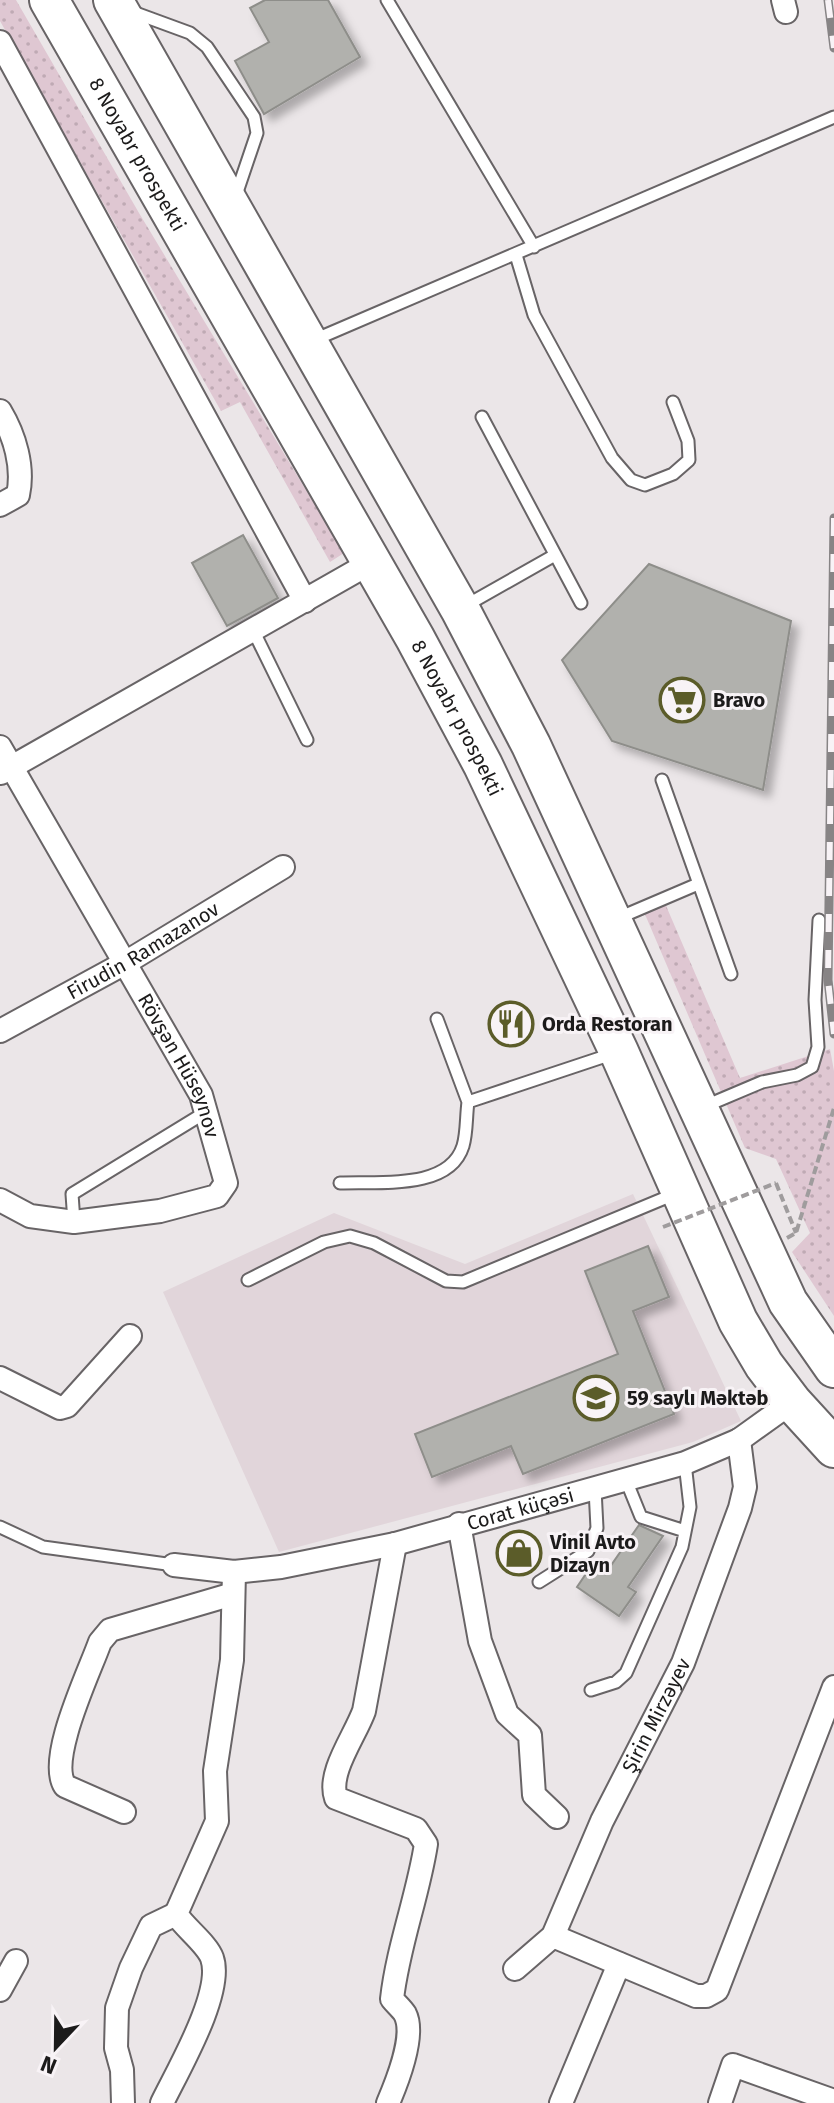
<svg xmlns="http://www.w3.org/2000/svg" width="834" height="2103" font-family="'Fira Sans',sans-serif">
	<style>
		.built { fill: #e1d5da }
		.grass { fill: url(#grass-dots) }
		.building { fill: #b1b1ad; stroke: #8e8e8a; stroke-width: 2; filter: url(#shadow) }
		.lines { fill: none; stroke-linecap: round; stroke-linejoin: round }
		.lane-casing { stroke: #686466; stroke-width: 15 }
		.street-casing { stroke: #686466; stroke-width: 26 }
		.highway-casing { stroke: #686466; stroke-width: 42 }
		.path { stroke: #9f9c9d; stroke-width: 4; stroke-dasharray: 8 4; stroke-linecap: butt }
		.lane { stroke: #fff; stroke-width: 11 }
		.street { stroke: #fff; stroke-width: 22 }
		.highway { stroke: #fff; stroke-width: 38 }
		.rail-casing { stroke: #878485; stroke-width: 9 }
		.rail { stroke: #f8f3f6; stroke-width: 6; stroke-dasharray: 18; stroke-linecap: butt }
		.path-bridge { stroke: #9f9c9d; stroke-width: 4; stroke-dasharray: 8 4; stroke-linecap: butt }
		.labels { text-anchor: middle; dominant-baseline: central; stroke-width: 6; stroke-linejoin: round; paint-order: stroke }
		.street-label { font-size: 20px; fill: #1c1b1b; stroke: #f8f3f6 }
		.poi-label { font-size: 20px; font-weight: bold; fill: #1c1b1b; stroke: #f8f3f6; text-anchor: start }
	</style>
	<defs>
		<pattern id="grass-dots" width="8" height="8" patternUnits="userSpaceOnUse" patternTransform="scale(2)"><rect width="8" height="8" fill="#dfc7d2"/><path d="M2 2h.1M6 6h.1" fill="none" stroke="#bfaab4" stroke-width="1.8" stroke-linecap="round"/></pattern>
		<filter id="shadow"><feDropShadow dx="7" dy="7" stdDeviation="4" flood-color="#0004"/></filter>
	</defs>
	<rect width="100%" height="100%" fill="#ebe6e8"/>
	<path class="built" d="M633,1194L741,1421L693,1442L279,1552L163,1292L334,1213L465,1264Z"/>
	<path class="grass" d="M0,0H16L139,213L344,553L330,562L240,402L221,411L0,21Z
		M664,901L740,1078L830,1049L834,1071V1316L792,1252L810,1233L776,1159L745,1148L644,912Z"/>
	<path class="building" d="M265,0H328L360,57L264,114L235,61L269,42L250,8Z
		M243,535L278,598L227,626L192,563Z
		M649,564L791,621L763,790L612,741L562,660Z
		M648,1246L669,1297L633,1311L674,1414L523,1474L511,1446L432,1477L415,1434L618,1354L585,1271Z
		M639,1525L663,1536L628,1587L636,1592L619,1616L577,1587L592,1565L605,1574Z"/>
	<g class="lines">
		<g class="lane-casing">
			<path id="lane" d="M387,0L534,247
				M130,11L190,33L207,47L254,117L257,133L235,198
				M516,255L534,315L612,458L631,480L645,485L673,474L689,460L688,441L673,402
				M314,340L834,117
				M482,417L581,603
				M465,606L555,555
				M253,630L307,740
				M662,780L731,974
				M616,919L698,884
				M437,1019L468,1102
				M703,1107L762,1082L797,1075L812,1067L818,1047L815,1000L819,920
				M340,1183C377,1181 449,1191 463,1146C467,1133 466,1116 468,1102L615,1053
				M74,1222L72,1194L206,1112
				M248,1280L324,1242L350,1236L374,1243L446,1281L463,1282L677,1193
				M626,1480L641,1517L685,1531
				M0,1527L43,1547L174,1565
				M539,1582L588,1551L597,1528L595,1489
				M591,1690L616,1682L626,1673L682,1547L690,1507L685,1463"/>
		</g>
		<g class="street-casing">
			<g id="street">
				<path d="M783,0L786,12"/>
				<path d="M0,42L305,601"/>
				<path d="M0,411C15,436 24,467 18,495L0,505"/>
				<path id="s1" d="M0,747L201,1095L226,1183L217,1196L160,1211L74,1222L30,1216L0,1200"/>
				<path d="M1,773L372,562"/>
				<path id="s2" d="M0,1031L125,963L283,867"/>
				<path d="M0,1378L60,1408L67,1406L130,1336"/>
				<path d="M459,1524L480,1641L507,1714L530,1735L534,1795L557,1817"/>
				<path id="s3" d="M174,1565L234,1572L281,1567L395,1544L685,1463L739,1440L792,1402"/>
				<path d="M124,1812L65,1786C47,1759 89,1673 100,1642L110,1630L233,1594"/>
				<path d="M553,1936L696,1996H706L717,1990L834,1687"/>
				<path id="s4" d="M515,1969L553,1936L602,1821L683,1663L740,1508L745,1487L739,1440"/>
				<path d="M0,1990L16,1961"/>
				<path d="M123,2103L122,2070L116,2048L117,2008L131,1968L151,1926L176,1914"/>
				<path d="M162,2103C178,2070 224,1992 212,1958C207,1944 185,1928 176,1914L217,1821L215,1771L232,1660L234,1572"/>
				<path d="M388,2103C397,2082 416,2035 405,2014C402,2009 396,2004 392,1999C398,1946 418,1896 426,1844L416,1829L336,1798C327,1773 355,1736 364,1711L395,1544"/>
				<path d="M561,2103L619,1964"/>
				<path d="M720,2103L733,2065L834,2101"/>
			</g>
		</g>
		<g class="highway-casing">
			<g id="highway">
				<path id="s5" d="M49,0L415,638L483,765L619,1052L738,1321L764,1365L792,1402L834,1448"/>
				<path d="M113,0L460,609L531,745L788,1302L834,1368"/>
			</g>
		</g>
		<path class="path" d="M776,1183L796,1233
			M787,1238L796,1233L834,1108"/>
		<use href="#lane" class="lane"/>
		<use href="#street" class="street"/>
		<use href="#highway" class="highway"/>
		<g class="rail-casing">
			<path id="rail" d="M828,0L834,48
				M834,518L828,980L834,1034"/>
		</g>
		<use href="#rail" class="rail"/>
		<path class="path-bridge" d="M663,1227L776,1183"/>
	</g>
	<defs>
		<g id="supermarket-ring" transform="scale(2.3)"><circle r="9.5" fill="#f8f3f6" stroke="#5b5c29" stroke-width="1.5"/><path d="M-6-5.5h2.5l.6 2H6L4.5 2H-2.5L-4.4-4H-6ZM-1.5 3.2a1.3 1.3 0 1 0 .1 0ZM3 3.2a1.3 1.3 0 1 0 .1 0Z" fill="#5b5c29"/></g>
		<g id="restaurant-ring" transform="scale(2.3)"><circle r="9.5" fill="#f8f3f6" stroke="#5b5c29" stroke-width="1.5"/><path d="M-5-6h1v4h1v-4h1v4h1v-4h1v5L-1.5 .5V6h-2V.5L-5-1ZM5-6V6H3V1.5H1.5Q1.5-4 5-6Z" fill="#5b5c29"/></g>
		<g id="school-ring" transform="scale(2.3)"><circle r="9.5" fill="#f8f3f6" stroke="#5b5c29" stroke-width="1.5"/><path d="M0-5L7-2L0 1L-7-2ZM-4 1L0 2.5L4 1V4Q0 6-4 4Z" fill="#5b5c29"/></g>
		<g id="shop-ring" transform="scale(2.3)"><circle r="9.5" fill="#f8f3f6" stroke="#5b5c29" stroke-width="1.5"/><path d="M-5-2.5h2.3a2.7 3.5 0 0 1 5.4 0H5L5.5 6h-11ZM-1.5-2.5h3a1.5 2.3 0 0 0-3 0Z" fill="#5b5c29"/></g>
	</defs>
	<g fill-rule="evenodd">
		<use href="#supermarket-ring" x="682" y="700"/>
		<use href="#restaurant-ring" x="511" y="1024"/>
		<use href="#school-ring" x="596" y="1398"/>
		<use href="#shop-ring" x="519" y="1553"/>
	</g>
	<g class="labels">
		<g class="street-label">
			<text stroke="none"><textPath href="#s5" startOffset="178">8 Noyabr prospekti</textPath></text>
			<text stroke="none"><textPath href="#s5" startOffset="826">8 Noyabr prospekti</textPath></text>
			<text stroke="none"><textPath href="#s2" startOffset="164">Firudin Ramazanov</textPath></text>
			<text stroke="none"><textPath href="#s1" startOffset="366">Rövşən Hüseynov</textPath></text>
			<text stroke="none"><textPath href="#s3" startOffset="354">Corat küçəsi</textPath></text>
			<text stroke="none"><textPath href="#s4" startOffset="294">Şirin Mirzəyev</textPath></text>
		</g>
		<g class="poi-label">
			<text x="713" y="700">Bravo</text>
			<text x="542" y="1024">Orda Restoran</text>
			<text x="627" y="1398">59 saylı Məktəb</text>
			<text x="550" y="1542">Vinil Avto<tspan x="550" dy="23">Dizayn</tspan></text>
		</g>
	</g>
	<g transform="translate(56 2047) rotate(202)" stroke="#f8f3f6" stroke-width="6" paint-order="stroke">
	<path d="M0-6L14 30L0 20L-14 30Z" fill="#1c1b1b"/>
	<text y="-12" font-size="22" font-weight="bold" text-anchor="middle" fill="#1c1b1b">N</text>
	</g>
</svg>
